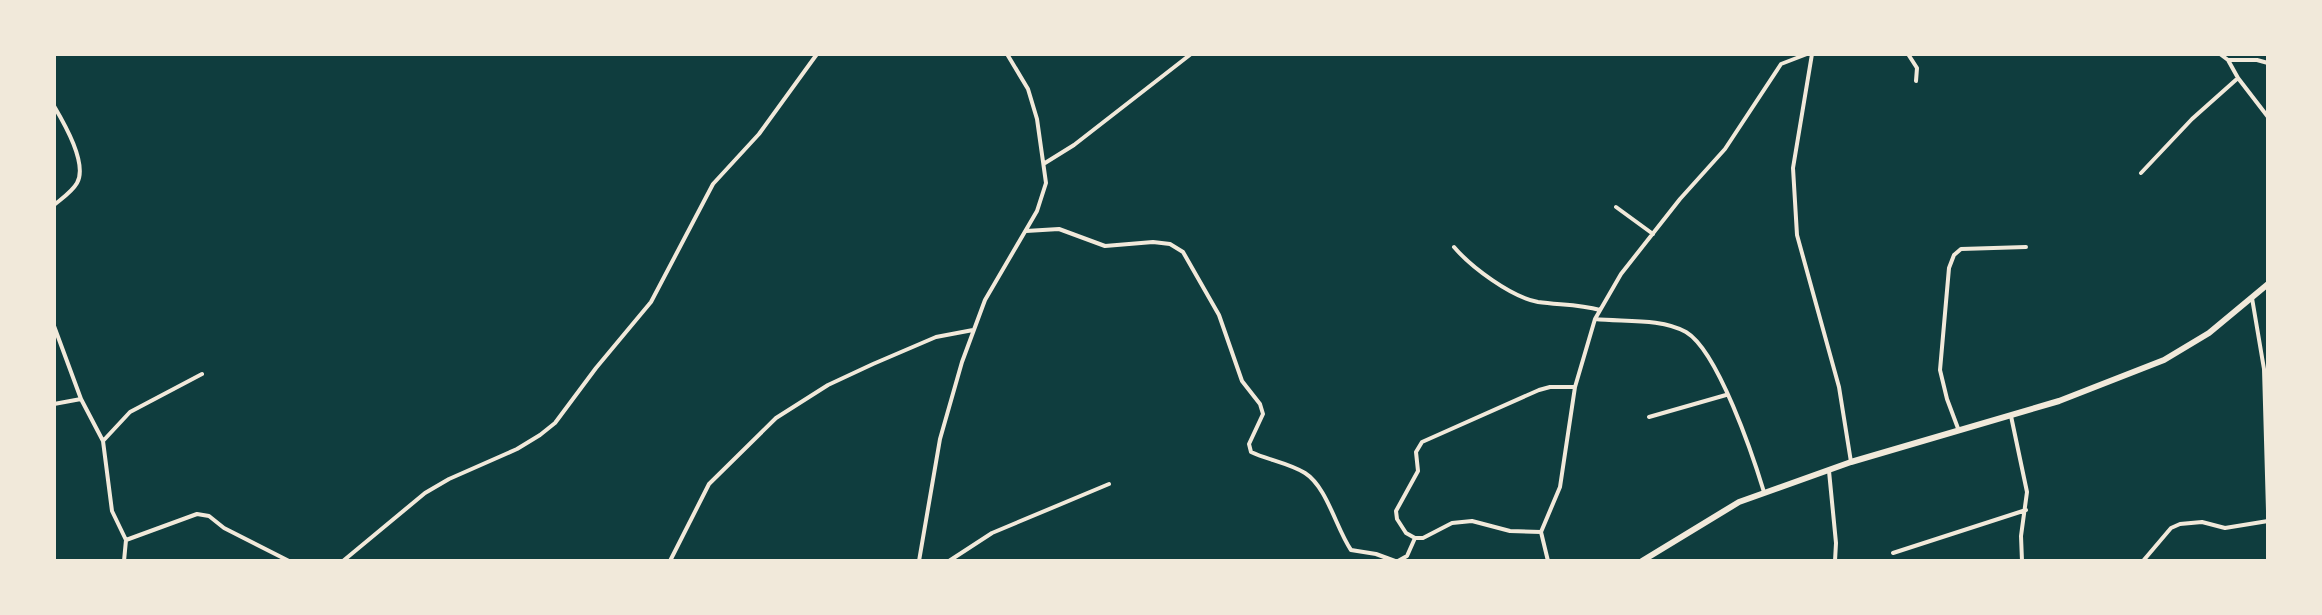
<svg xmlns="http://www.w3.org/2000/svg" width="2322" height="615" font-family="'Varela Round',sans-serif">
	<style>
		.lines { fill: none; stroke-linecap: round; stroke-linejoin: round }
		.minor { stroke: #f1e9da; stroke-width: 4 }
		.secondary { stroke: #f1e9da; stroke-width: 6 }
	</style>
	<rect width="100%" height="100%" fill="#0f3d3e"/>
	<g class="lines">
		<path class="minor" d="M1812,54L1793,168L1797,235L1839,387L1851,462
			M1908,54L1917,68L1916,81
			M2220,54L2228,60L2238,78L2268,117
			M2228,60H2257L2268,63
			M54,106C64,123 88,164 77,183C72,192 61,199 54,205
			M1045,163L1074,145L1191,54
			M2141,173L2192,119L2238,78
			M1616,207L1653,234
			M1026,231L1059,229L1105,246L1153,242L1170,244L1183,252L1219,315L1242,381L1260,404L1263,414L1249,444L1251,452C1268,460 1289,463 1305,473C1327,487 1336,528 1351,550L1376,554L1395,561
			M1454,247C1471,267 1511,297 1538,302C1559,305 1579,304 1600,310
			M2252,298L2264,369L2268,511
			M1595,319C1624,322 1661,318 1686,332C1718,351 1753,456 1764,492
			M54,326L81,399L103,441L112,511L126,540L124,561
			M54,404L81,399
			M2011,416L2027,492L2021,536L2022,561
			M1649,417L1726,395
			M1959,431L1947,399L1940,370L1949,268L1954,255L1961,249L2026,247
			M103,441L130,412L202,374
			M1829,471L1836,543L1835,561
			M1541,532L1510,531L1472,521L1452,523L1423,538H1415L1406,533L1397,519L1396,511L1418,471L1416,452L1422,442L1539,390L1550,387H1575
			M126,540L197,514L209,516L224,528L289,561
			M1893,553L2026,510
			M343,561L425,493L449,479L517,449L540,435L555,423L596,368L651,302L713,184L759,134L817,54
			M670,561L709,484L776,418L828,385L873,364L936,337L973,330
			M919,561L940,439L962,362L985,300L1037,211L1046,183L1037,119L1028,89L1007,54
			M949,561L992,533L1109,484
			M1398,561L1407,556L1415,538
			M1548,561L1541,532L1560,487L1575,387L1595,319L1621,274L1680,199L1725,149L1781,64L1807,54
			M2143,561L2171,528L2180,524L2202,522L2225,528L2268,521"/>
		<path class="secondary" d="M1642,561L1739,502L1851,462L2059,401L2164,360L2209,333L2268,284"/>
	</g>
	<rect width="2322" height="615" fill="none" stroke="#f1e9da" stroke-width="112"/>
</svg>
